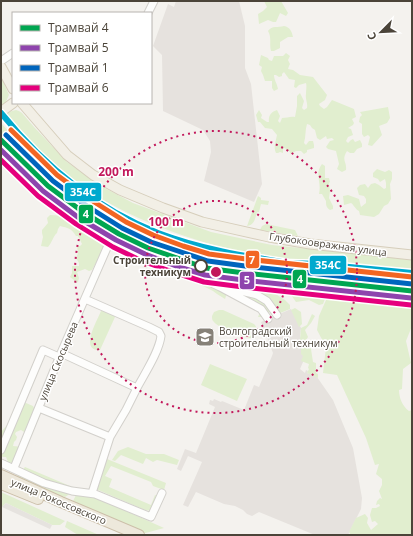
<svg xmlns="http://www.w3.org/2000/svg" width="413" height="536" font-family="'Open Sans',sans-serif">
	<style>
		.industrial { fill: #e6e2de }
		.green { fill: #e1eecf }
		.parking { fill: #e6e3df }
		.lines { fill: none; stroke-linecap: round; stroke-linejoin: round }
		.minor-casing { stroke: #d2d0cb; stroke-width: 9 }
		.major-casing { stroke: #d6cebb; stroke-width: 11 }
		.highway-casing { stroke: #ccbfa9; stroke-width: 12 }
		.minor { stroke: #fdfdfc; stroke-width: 7 }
		.major { stroke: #f2efe6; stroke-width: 9 }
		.highway { stroke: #ede8db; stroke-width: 10 }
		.rail-1-casing { stroke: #fff; stroke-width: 9 }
		.rail-1 { stroke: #00a9ce; stroke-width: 6 }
		.tram-1-casing { stroke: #fff; stroke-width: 8 }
		.tram-2-casing { stroke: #fff; stroke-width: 8 }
		.tram-3-casing { stroke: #fff; stroke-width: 8 }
		.tram-4-casing { stroke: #fff; stroke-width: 8 }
		.tram-5-casing { stroke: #fff; stroke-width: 8 }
		.tram-1 { stroke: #00a651; stroke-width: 5 }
		.tram-2 { stroke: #8e44ad; stroke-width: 5 }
		.tram-3 { stroke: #0065bd; stroke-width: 5 }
		.tram-4 { stroke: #e5007d; stroke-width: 5 }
		.tram-5 { stroke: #f26522; stroke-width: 5 }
		.ring { fill: none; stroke: #c2185b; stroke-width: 2; stroke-dasharray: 2 4 }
		.stop-dot { fill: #fff; stroke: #4b4439; stroke-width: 2 }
		.labels { text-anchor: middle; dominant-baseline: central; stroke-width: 3; stroke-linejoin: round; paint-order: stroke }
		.street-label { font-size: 10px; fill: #4b4439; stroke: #fff }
		.stop-label { font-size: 10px; font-weight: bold; fill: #4b4439; stroke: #fff; text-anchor: end }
		.poi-label { font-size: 10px; fill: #4b4439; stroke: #fff; text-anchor: start }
		.centre { fill: #c2185b; stroke: #fff; stroke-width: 2 }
		.ring-label { font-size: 12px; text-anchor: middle; font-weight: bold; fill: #c2185b; stroke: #fff; stroke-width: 3; stroke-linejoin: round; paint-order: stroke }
		.line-badge { stroke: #fff; stroke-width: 1.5 }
		.badge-label { font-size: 11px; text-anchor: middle; font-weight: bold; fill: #fff }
	</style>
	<rect width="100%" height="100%" fill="#f4f2ee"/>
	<path class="industrial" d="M176,1H239L245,26V68L251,84L262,184L254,202L204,181L211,152L210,141L203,130L163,111L162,55L153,46L168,4L174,7Z
		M291,309L301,328L300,336L306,355L300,369L305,373L306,370L308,371L307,373L317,377L333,400L353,448L362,498L361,509L348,535H315L259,512L252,516L247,514L243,510L235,506L224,504L196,492L188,507L183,505L202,462L188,456L181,471L177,469L185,449L196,453L215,407L209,404L210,400L213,401L214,399L221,402L222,401L244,410L254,385L259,387L272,356L273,353L261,322Z"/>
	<path class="green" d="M264,1H281L288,13L286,16L280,13L276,22H273L268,20L259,24L258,14L263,11L267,7Z
		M284,26C290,27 292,32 293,37H288L280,42V48L274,51H271C269,43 272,38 268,31C272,25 278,28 284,26Z
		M286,53L290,56L288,60L290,64L289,66L288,69L293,70L300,75L313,77L327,95L325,100L319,104L320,106L324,109L327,107L332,100L354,109L356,117L352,119L354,123L353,125L348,128L351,129L353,135L348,137L346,141L348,143L351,140L353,139L355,142L360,140L362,144V147L357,149L354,153H350L347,151C341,161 347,161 346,170L342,172L337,169L339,164L336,151L328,149L326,147L330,141L334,140L332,138L327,139L326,136L320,140L317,138L315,130L312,128L310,125L307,124C305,130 306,136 304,143L306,145L309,141H313L314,145V148L307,150V152L304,154L301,151H296L291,154L289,151H287L285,148L283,149V153L280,152L278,153H276C273,147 276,141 277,135L272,129L265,128L260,122H258L256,115L259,110L262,115L261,118L267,122H269C268,116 271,112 277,110L280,116L278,121L280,123L282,118C287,118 290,116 295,117L297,106V96L300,93L304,101L302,108L304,110L307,108C308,103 305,99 306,94C306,89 307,87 306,83L299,85L296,88L294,87L295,80L289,79L284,72L282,74V76L279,77L276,75H274C274,80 277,83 278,89L274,91L272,88V81H265L263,75L261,71L262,67L259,65L261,55L268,58L269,60L272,61L274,56H283Z
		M1,77L9,95L3,108H1Z
		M388,107L390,118L387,123L379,126L382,135L372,146L368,145L370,137L368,135L364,137L362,134V124L359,122L360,117L362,115L360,112Z
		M16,110L19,111L22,113L34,127L67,162L99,185L133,203L160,213L211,232L272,245L412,260V271C382,268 352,265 322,262C301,260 281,260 261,256C238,253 216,246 194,239C133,220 76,190 31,144C22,135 15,125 7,116L6,114L12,111Z
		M1,123C21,145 41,165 64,184C70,188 75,193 81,197C135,232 198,254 261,265C281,269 301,270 321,272C352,274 382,277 412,279V288L274,274L206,266L174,256L120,233L84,210L50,185L1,134Z
		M322,164L325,166V178H329L330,182L329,183L330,191L329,198L333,206V209L330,210C326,207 326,205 326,201L322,194H319C322,182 314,174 322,164Z
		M377,169L385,172L389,170L392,172V179L390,184L391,199L388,204L384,206L379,214L374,217L360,215L359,211C355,209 354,205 351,203L344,205L343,196L348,195L359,199L361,207L366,203V199L364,196L359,195L357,188L360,185L365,184L368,188L371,184L375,183L379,185L384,189L386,188V183L385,179L380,182L378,179L373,177V173Z
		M258,196L261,198V200L269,201L268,205L261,204L259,212H257C255,218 255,225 247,226Z
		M50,215L67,216L71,220L96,237L103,244V250L92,270L89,271L85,269L77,272L79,278L78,282L75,283L74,280L70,277L72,273V266H79V263L76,258L78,253L77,246H80L82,244L78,236H76C71,228 68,228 60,226L58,229L57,233C53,236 52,243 48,247L41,246L43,237L42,233V230L48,223L47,218Z
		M266,224L295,230L298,236L260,230L262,226Z
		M212,276L293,287L297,289L317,287L326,296L323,304L319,305L309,300L296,302L291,295L279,290L274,293L285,300L290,305V309L273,316L269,312L264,314V317H258L260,312L264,310L260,303L258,304L235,293L255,291L252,290L229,286L226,284L218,283L227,293L225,299L217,294L213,291L197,283L202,278Z
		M330,291L412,297V326L406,341L411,363L403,369L402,389L399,390C399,397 402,406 409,411L412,410V535H351L349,532L356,518L365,514L368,518L367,523L371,530L378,524L375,521L372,522L370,515L372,508H376L380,506L379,504L376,505L377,501L380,498L382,499L379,491L382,485V479L376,474L379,464L375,465L366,438L337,375L323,373L326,347L317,330L319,316Z
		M295,308L301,312L302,324L299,327L291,310Z
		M104,310L113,314L115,317L100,350C79,351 97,321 101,311Z
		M219,310H223L254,324C259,329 257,334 252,338C246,339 217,327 214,322C212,320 212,319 212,316L214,312Z
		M312,314L315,316L311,323L305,330L308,337L306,340L311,349L313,362L316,363V373L318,374V378L307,373L309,369L308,368L309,364L301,361L303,356L301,354V344L300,340L301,328L307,325Z
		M210,364L247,379L237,401L201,385Z
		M26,403L33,406L36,412L31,432H24L21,430L16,432L15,434L17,437L16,440L14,442L13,446L22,447L15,462L11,463L8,462L6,457H3L1,456V432L7,425L10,419L22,404Z
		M128,447L146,454H164L179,460L177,465L157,460L153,462L146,458L143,464L121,455L115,461L112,460L118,451Z
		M107,459L166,483L164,490L153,486L151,482L111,466L105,476L112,479L109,487L151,505L155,495L160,497L153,511L145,510L96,489Z
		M25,467L77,489L65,497L52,493L17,476Z
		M1,492L65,521L60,525H52L6,503L2,507Z
		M76,495L97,498L164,528L142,534L73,501Z
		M67,521L99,535H78L65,527Z"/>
	<path class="parking" d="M6,503L52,525L50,529L2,507Z"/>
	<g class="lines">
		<g class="minor-casing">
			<path id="minor" d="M148,13L154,1
				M1,61L13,53
				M1,150L65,211L86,227L110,241L186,271L220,287L261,309L268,319
				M228,288L257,295L267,301L277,315
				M61,353L137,388C145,373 159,352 161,336L159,332L149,327L85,299
				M39,408L110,437L126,410L137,388
				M1,450L43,350L59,357
				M1,463L44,483L72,491L95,494L151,517L162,493
				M14,468L61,353L110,241
				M92,493L110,437"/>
		</g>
		<g class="major-casing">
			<path id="major" d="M1,67L13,89
				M22,103L67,155L93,175L120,190L163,208L202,222L269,237L310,244L412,255
				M2,111L13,103"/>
		</g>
		<g class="highway-casing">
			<path id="highway" d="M1,475L61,502L139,535
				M1,484L38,499"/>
		</g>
		<use href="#minor" class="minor"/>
		<use href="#major" class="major"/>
		<use href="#highway" class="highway"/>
		<g class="rail-1-casing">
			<path id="rail-1" d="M1,113C44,166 94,208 158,233C200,249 244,256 288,263C298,264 308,263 318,264C350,267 381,270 412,273"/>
		</g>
		<use href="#rail-1" class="rail-1"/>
		<g class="tram-1-casing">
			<path id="tram-1" d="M1,140L48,186L83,212L119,234L148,248L206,268L244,273L412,291"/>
		</g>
		<g class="tram-2-casing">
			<path id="tram-2" d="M1,150L43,191L79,218L116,240L145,254L176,266L205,275L243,280L411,298"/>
		</g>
		<g class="tram-3-casing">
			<path id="tram-3" d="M6,135L53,181L87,206L122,228L151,242L208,261L245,266L412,284"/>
		</g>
		<g class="tram-4-casing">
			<path id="tram-4" d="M1,160L38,196L76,224L113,247L142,261L173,272L204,282L243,287L411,305"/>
		</g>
		<g class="tram-5-casing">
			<path id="tram-5" d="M11,130L57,175L91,200L126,222L153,235L183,246L209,254L246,259L412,277"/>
		</g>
		<use href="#tram-1" class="tram-1"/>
		<use href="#tram-2" class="tram-2"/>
		<use href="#tram-3" class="tram-3"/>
		<use href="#tram-4" class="tram-4"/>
		<use href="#tram-5" class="tram-5"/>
	</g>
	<g class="ring">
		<circle cx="216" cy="272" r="71"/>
		<circle cx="216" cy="272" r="141"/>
	</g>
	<defs>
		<g id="university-square" transform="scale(1)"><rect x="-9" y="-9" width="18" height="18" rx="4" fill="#868178" stroke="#fff"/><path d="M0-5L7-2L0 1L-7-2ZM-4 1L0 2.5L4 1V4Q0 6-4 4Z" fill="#fff"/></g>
	</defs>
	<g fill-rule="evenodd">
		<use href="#university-square" x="205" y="337"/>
	</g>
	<circle class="stop-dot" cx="201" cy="266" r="6"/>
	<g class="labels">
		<g class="street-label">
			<text transform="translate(328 244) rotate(8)">Глубокоовражная улица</text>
			<text transform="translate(58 361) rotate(-67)">улица Скосырева</text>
			<text transform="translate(59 501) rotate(23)">улица Рокоссовского</text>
		</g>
		<g class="stop-label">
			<text x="191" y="260">Строительный<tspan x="191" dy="12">техникум</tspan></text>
		</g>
		<g class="poi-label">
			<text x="219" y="331">Волгоградский<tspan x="219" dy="12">строительный техникум</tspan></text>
		</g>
	</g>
	<circle cx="216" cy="272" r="6" class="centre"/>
	<g class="ring-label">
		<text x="116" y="176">200 m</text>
		<text x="166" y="226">100 m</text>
	</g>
	<g class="line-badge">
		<rect x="64" y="182" width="38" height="20" rx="4" fill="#00a9ce"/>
		<rect x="78" y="204" width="16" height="20" rx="4" fill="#00a651"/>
		<rect x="245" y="250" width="15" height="19" rx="4" fill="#f26522"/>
		<rect x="309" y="255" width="38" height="20" rx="4" fill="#00a9ce"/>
		<rect x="292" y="269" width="15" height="20" rx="4" fill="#00a651"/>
		<rect x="239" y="271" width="16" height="19" rx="4" fill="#8e44ad"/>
	</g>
	<g class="badge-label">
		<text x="83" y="196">354С</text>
		<text x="86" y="218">4</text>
		<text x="252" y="264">7</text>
		<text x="328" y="269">354С</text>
		<text x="300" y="283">4</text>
		<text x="247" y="284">5</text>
	</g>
	<rect width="413" height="536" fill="none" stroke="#4b4439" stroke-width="4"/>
	<rect x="12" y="12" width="140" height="92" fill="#ffffff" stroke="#b7b4b0"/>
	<rect x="20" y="25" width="20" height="6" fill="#00a651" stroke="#b7b4b0"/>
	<text x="48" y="32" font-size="12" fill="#4b4439">Трамвай 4</text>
	<rect x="20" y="45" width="20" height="6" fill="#8e44ad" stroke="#b7b4b0"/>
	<text x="48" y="52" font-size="12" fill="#4b4439">Трамвай 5</text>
	<rect x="20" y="65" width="20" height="6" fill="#0065bd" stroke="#b7b4b0"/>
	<text x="48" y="72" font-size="12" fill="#4b4439">Трамвай 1</text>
	<rect x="20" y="85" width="20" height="6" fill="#e5007d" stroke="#b7b4b0"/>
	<text x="48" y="92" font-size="12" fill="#4b4439">Трамвай 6</text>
	<g transform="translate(381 32) rotate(246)" stroke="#ffffff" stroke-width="3" paint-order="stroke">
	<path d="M0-3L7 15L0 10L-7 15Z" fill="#4b4439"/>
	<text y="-6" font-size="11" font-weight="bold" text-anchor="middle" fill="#4b4439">С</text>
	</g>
</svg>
